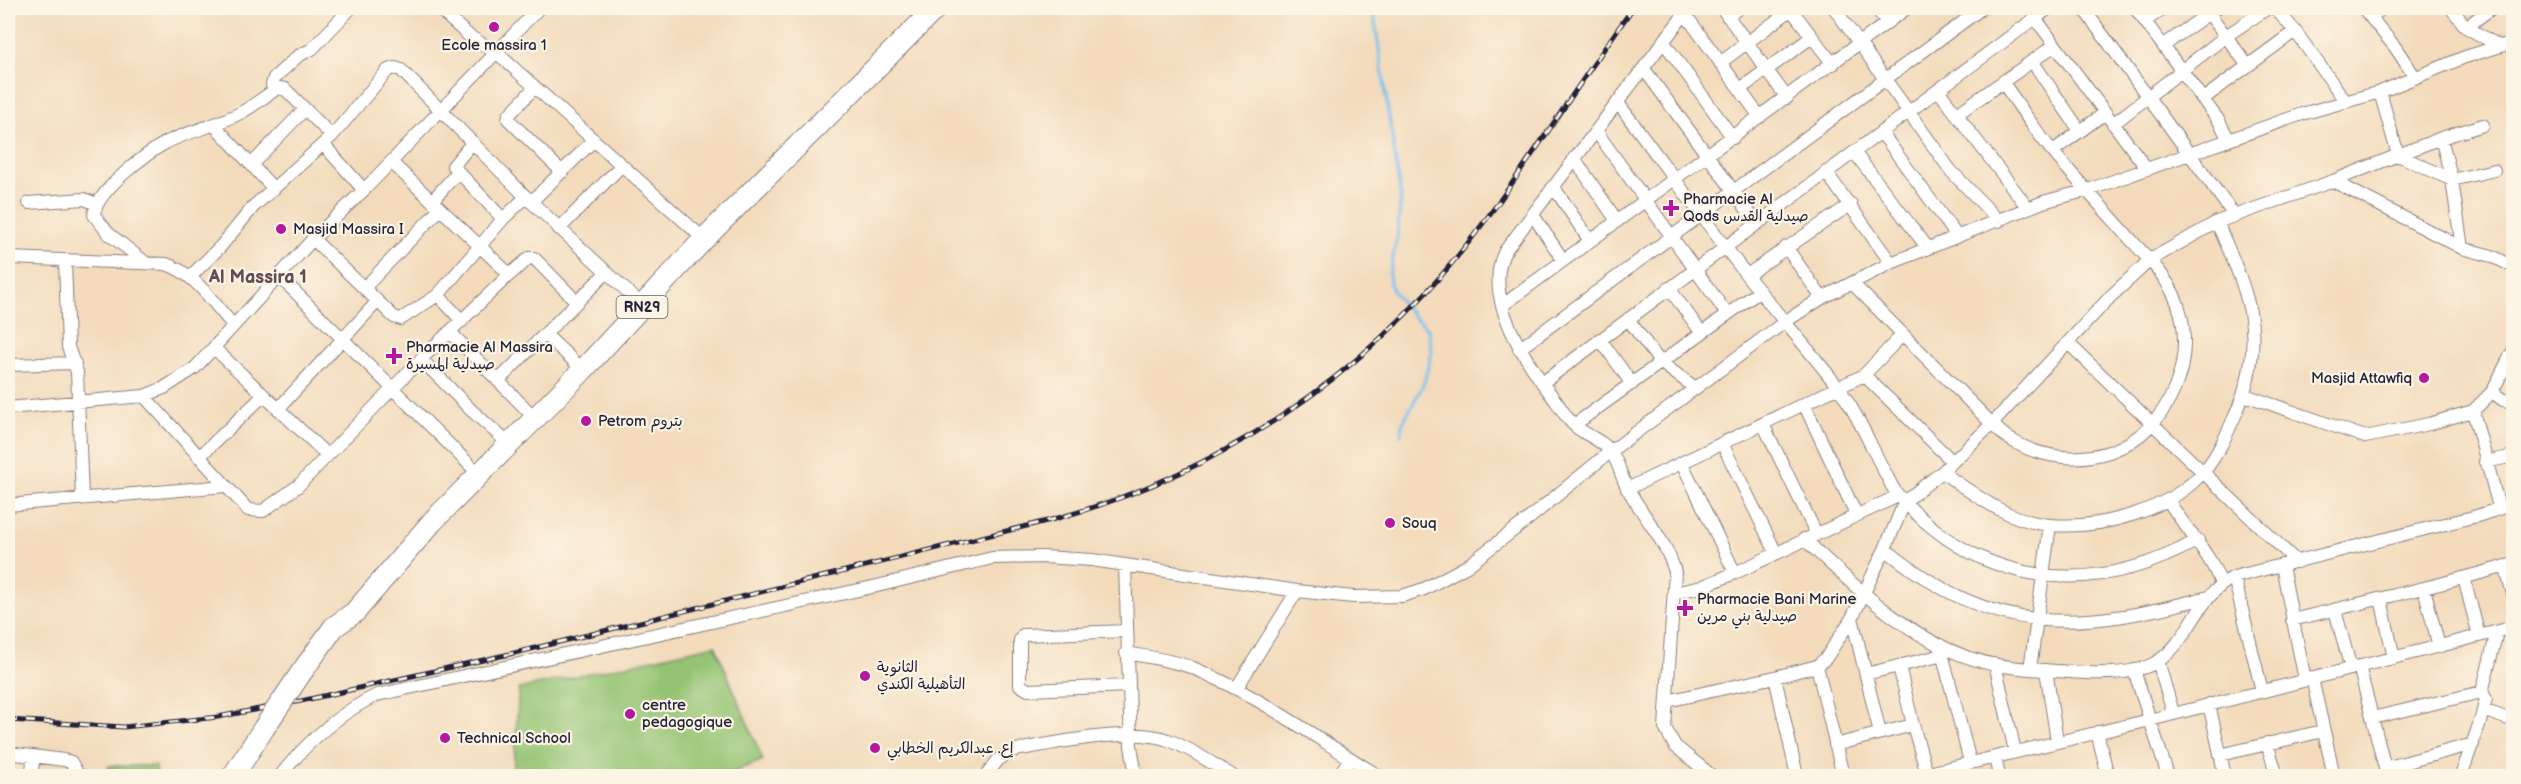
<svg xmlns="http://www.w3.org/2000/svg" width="2521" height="784" font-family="'Balsamiq Sans','Playpen Sans Arabic',sans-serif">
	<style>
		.green { fill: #94c473; stroke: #5b7357; stroke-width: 1.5 }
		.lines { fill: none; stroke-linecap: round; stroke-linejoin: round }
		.stream { stroke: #77c1f0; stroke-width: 3 }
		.minor-casing { stroke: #8a7e7c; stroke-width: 14 }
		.trunk-casing { stroke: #8a7e7c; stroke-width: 23 }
		.minor { stroke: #fff; stroke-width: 12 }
		.trunk { stroke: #fff; stroke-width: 21 }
		.rail-casing { stroke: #22223b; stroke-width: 5 }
		.rail { stroke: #fcf5e5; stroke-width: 3; stroke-dasharray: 9; stroke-linecap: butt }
		.trunk-bridge-casing { stroke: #8a7e7c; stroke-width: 23; stroke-linecap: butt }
		.trunk-bridge { stroke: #fff; stroke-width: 21 }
		.poi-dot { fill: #b5179e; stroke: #fcf5e5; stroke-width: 2 }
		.labels { text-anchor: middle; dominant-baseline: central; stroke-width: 4.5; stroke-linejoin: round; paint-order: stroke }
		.shield { fill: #fcf5e5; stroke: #63616e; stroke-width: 1.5 }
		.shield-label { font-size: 14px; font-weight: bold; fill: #22223b }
		.poi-label { font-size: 15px; fill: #22223b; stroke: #fcf5e5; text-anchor: start }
		.quarter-label { font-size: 18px; font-weight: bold; fill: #634d54; stroke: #fcf5e5 }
	</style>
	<rect width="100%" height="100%" fill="#fcf5e5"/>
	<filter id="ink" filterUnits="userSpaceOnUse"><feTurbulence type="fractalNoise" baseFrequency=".0167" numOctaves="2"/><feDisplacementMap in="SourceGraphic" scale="12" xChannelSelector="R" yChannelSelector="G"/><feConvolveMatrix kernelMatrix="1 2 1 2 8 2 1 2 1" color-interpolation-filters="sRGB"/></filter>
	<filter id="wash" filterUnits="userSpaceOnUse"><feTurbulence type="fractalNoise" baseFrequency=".008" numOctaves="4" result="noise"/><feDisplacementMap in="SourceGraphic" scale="24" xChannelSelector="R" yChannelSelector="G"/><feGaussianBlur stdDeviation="1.35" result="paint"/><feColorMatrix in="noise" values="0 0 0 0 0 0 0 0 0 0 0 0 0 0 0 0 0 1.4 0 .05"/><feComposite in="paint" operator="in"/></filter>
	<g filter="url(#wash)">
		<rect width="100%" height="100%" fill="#f3dbbc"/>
		<path class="green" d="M715,645L763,760L723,776H513L519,689Z
			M109,766H156V776H109Z"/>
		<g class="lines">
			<path class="stream" d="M1373,8L1401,198L1397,238L1389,274L1390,284L1395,294L1414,317L1428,329L1432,351L1424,383L1402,424L1401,434"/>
		</g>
	</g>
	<g filter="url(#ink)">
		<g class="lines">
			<g class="minor-casing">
				<path id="minor" d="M438,8L469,36L497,53L704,239
					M1689,8L1505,251C1481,297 1527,363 1555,400C1561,408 1566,418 1574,425C1584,435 1603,440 1611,452C1619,462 1621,478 1628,489C1644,518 1666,540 1675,572L1665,728L1675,746L1712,776
					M1722,8L1787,98
					M1790,8L1833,64
					M1834,8L1951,171L1999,221
					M1876,8L1887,22
					M2083,8L2234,215
					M2135,8L2219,121L2229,140
					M2205,8L2248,66
					M2275,8L2295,31L2346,102
					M2363,8L2395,47L2415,77
					M2451,8L2466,27L2499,46
					M1685,14L1760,117
					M1727,16L1739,8
					M2371,17L2383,8
					M2035,18L2147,169
					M2145,21L2164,8
					M2466,27L2492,8
					M1663,41L1733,138
					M2163,46L2216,8
					M2032,61L2080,131
					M1720,63L1792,9
					M1644,69L1757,223
					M535,87L509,115L508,119L562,172
					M1740,89L1812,37
					M275,90L272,85L274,78L298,56L312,49L351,8
					M1938,90L2028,208
					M2380,92L2398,155L2452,180L2494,170
					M2203,99L2295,31
					M1618,103C1660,159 1702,217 1745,273C1774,310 1805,345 1834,382C1854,407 1868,440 1883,469C1888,477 1892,489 1899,496C1982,588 2092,599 2198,540
					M1957,114L2055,45
					M2113,124L2226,36L2268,8
					M214,125L274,189
					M1596,131L1727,314
					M1881,132L1956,235
					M2441,138L2452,180L2462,248
					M473,142L453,166L503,219
					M323,144L364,190
					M2053,151L2105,113
					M1854,152L1927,247
					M1574,158L1617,221
					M252,164L305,109
					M1826,172L1891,263
					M2333,181L2462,248L2492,256L2514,267
					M1553,186L1590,241
					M432,201L457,173
					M531,202L594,140
					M29,203L84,199L97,204
					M1533,215L1563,260
					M559,229L622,165
					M313,239L394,317L401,319L438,295L503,219L526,197
					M1786,247L1822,298
					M8,258L166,264C195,273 213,303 233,325
					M65,261L68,347L77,372L82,497
					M146,263L109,234L94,215C96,191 147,153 167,142C192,130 220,125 244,111C256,104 267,94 279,88L285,89L332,136
					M1747,275L1851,204
					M190,277L221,246L254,206L332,136L388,70L395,68L401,70L526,197L643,306
					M280,277L479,474
					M507,277L529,258H534L577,302
					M1853,284L1992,424C1998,430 2005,437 2013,441C2041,458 2078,462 2109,452C2172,431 2201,352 2174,295C2164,274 2147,257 2132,241C2106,211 2079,183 2054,153C2035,131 2020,106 2003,83
					M364,288L440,209
					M1669,288L1701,332
					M438,295L462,321
					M1503,305L1907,8
					M1628,319L1660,362L1694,387
					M450,332L535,418
					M545,334L583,370
					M1600,339L1632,384
					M2068,343L2297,562
					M214,348L327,455
					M1519,349L1982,8
					M421,359L471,410L509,444
					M8,365L75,363
					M1864,375L1952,461
					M498,381L605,274
					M1542,383L2049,8
					M2492,392L2503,400L2514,402
					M2245,395L2365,437L2429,424L2473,411L2492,392L2514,349
					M144,396L248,510L263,511L298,486L421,359L507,277L506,271L391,162
					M1804,404L1856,514
					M8,408L144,396L164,388L195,368L313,239L364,190L539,8
					M278,409L377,302
					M2473,411L2499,507
					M1763,424L1816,533
					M1574,425L1760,291
					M1722,443L1776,553
					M199,457L263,396
					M2485,462L2514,456
					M1682,463L1735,573
					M1942,472C1975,495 2009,522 2051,525C2103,529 2171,510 2205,470C2218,454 2226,436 2234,418C2249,386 2257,348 2250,312C2244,281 2229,251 2217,222
					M1627,489L1864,375L1903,334
					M2168,500C2185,529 2209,551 2221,584
					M8,505L225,486
					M1804,539C1859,590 1919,650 1996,665C2020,669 2045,670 2069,672C2095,674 2135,676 2158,661C2190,641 2196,596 2234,577L2477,516L2514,504
					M1885,549C1995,638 2078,632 2208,597
					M1125,565L1131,746L1136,776
					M2282,566L2305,680
					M2505,566L2514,597
					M2234,577L2262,691
					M2464,578L2479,636
					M2424,588L2439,647
					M1674,593L1701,587L1735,573L1898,496
					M2381,599L2394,658
					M2335,610L2351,669
					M1852,618L1880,733
					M2292,620L2444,583L2514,564
					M1127,631L1023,635L1020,640V685L1028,690L1128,686
					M1940,645L1970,762
					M1126,653C1148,657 1172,660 1193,668C1258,695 1319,740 1379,776
					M2158,661L2173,713
					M1995,664L2015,751
					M1817,666L1843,776
					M1899,666L1913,725L1927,774
					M2359,666L2387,776
					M2030,669L2050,525
					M2046,670L2057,741
					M2134,670L2168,776
					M1866,674L1943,655
					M1775,677L1797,776
					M2312,678L2334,776
					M1236,689L1297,591
					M1667,701L1775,677L1817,666L1826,658L1852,618L1885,549L1905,501L1942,472L1992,424L2111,296L2150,260L2217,222L2333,181L2441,138L2483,125
					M2209,704L2225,776
					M2483,710L2514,721
					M2372,718L2482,692
					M2097,732L2108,776
					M2267,743L2277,776
					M1835,745L1913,725
					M8,753L64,760L71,762L79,776
					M2220,755L2323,731
					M1995,757L1999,776
					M2385,768L2473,744
					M31,776L34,756
					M280,776C307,742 337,714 377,695L877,586L992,558L1043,557L1092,560L1297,591L1353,597L1402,596L1424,589L1467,566L1527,520L1611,451L1786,321L1822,298L1891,263L2043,202L2088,190L2302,114L2380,92L2465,57L2514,42
					M986,776L998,760L1011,751C1050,744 1133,726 1168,740C1191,748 1212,764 1233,776
					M1338,776L1350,759
					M1916,776L2150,720L2514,627
					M2461,776L2480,722L2486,699L2482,692L2497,632"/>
			</g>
			<g class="trunk-casing">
				<path id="trunk" d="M301,673L334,627L355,612L432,522L583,370L704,239L936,8
					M233,776L264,728"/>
			</g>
			<use href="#minor" class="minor"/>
			<use href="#trunk" class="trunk"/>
			<g class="rail-casing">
				<path id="rail" d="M8,720L124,727L218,717L301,701L523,651L1051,520C1221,474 1369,374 1475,234C1531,161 1579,82 1633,8"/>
			</g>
			<use href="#rail" class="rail"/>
			<g class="trunk-bridge-casing">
				<path id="trunk-bridge" d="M264,728L301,673"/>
			</g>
			<use href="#trunk-bridge" class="trunk-bridge"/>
		</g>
	</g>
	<g class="poi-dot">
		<circle cx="494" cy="27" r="6"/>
		<path d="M1668 199h6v6h6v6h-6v6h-6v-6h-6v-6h6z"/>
		<circle cx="281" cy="229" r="6"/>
		<path d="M391 347h6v6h6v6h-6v6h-6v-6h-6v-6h6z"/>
		<circle cx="2424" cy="378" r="6"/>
		<circle cx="586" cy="421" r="6"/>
		<circle cx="1390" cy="523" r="6"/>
		<path d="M1682 599h6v6h6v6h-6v6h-6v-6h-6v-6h6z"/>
		<circle cx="865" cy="676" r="6"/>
		<circle cx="630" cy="714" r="6"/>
		<circle cx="445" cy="738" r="6"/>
		<circle cx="875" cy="748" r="6"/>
	</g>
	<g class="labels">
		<rect class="shield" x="616.5" y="296" width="51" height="22" rx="4.5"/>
		<g class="shield-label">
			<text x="642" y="307">RN29</text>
		</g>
		<g class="poi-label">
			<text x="494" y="45" text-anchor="middle">Ecole massira 1</text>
			<text x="1683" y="199">Pharmacie Al<tspan x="1683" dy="17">Qods صيدلية القدس</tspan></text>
			<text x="293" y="229">Masjid Massira I</text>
			<text x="406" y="347">Pharmacie Al Massira<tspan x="406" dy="17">صيدلية المسيرة</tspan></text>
			<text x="2412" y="378" text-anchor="end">Masjid Attawfiq</text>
			<text x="598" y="421">Petrom بتروم</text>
			<text x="1402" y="523">Souq</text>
			<text x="1697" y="599">Pharmacie Bani Marine<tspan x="1697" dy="17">صيدلية بني مرين</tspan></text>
			<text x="877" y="667">الثانوية<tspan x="877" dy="17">التأهيلية الكندي</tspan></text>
			<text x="642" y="705">centre<tspan x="642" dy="17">pedagogique</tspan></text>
			<text x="457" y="738">Technical School</text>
			<text x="887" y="748">إع. عبدالكريم الخطابي</text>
		</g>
		<g class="quarter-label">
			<text x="258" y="277">Al Massira 1</text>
		</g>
	</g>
	<rect width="2521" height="784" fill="none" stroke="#fcf5e5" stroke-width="30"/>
</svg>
